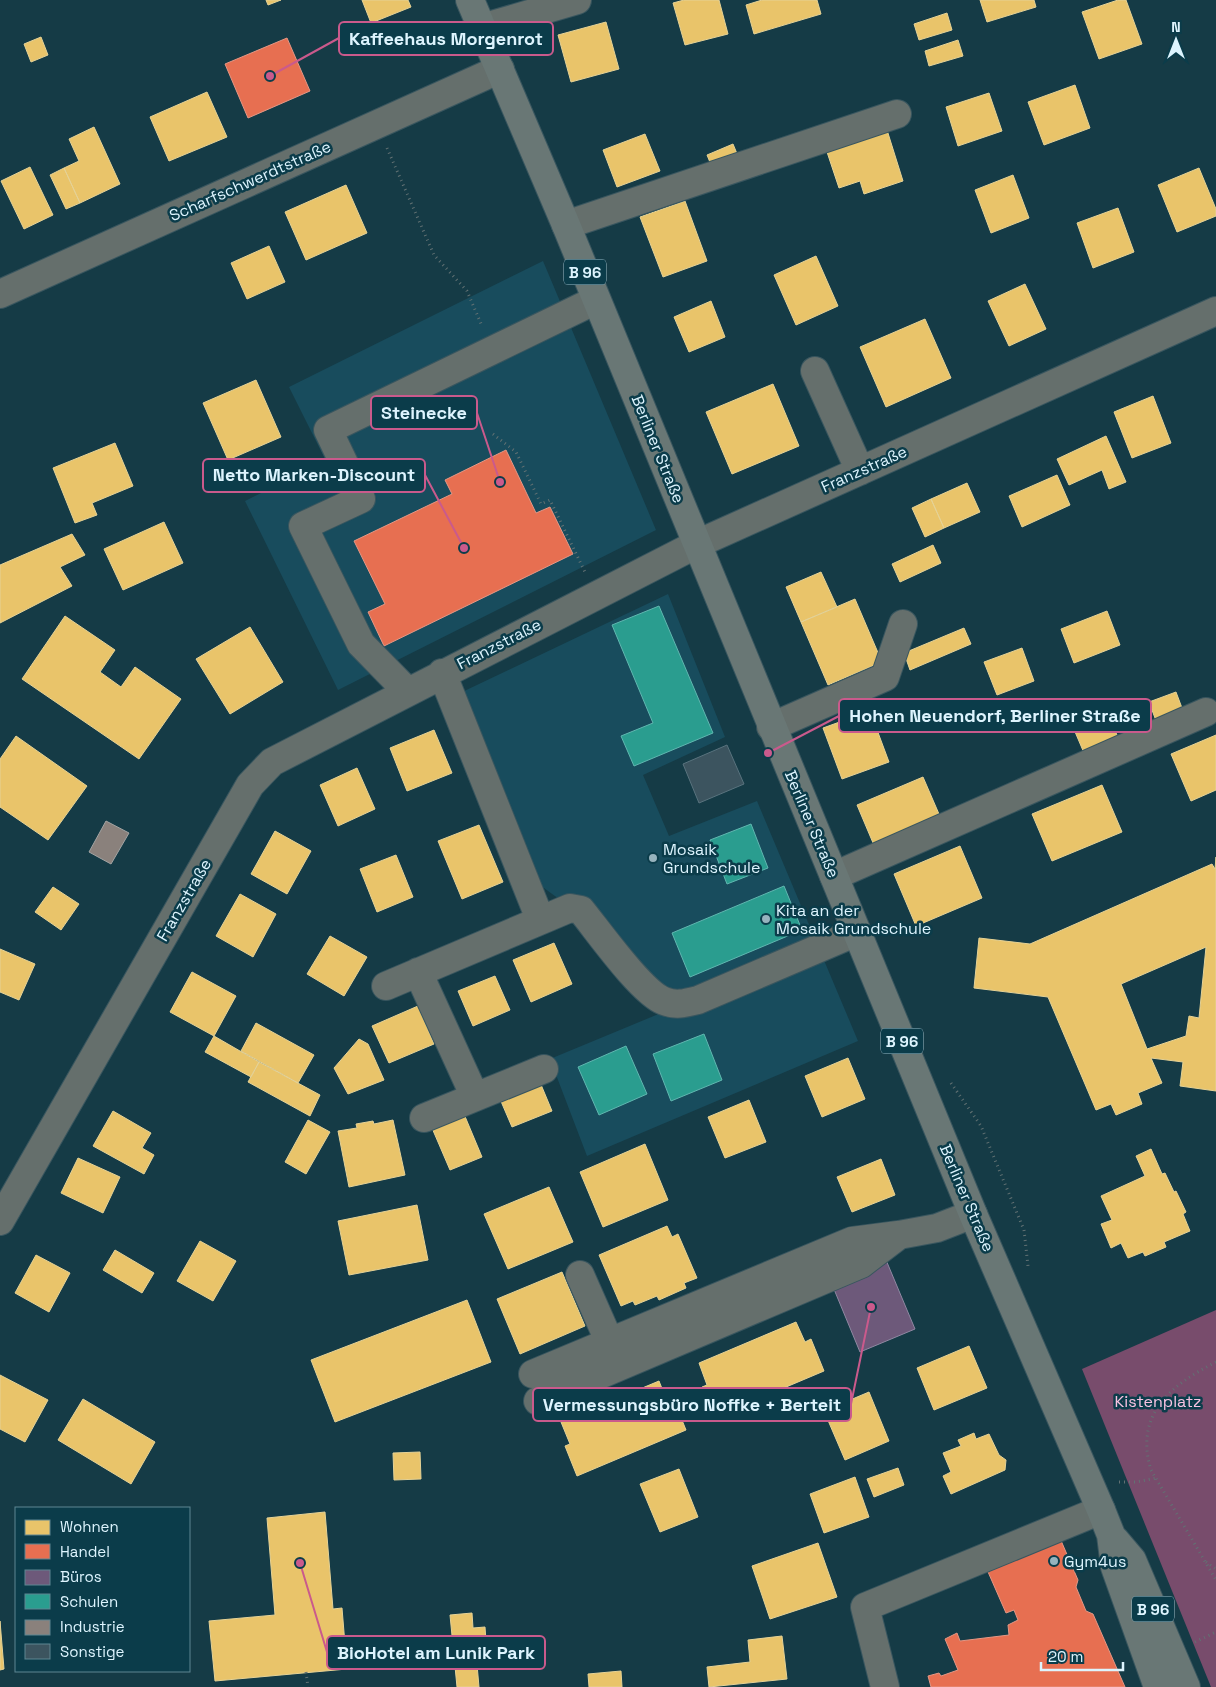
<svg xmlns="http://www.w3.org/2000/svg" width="1216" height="1687" font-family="'Space Grotesk',sans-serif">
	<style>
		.built { fill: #184c5d }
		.green { fill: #784c6c }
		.homes { fill: #e9c46a; stroke: #e5d296; fill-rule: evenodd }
		.shops { fill: #e76f51; stroke: #e49785 }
		.offices { fill: #6d597a; stroke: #8f88a2 }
		.schools { fill: #2a9d8f; stroke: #60b7b0 }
		.industry { fill: #8a817c; stroke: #a3a4a3 }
		.building { fill: #3c545f; stroke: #59737e }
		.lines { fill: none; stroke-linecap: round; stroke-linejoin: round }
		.minor-casing { stroke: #39565f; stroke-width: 30 }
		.major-casing { stroke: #39565f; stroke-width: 30 }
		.path { stroke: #627173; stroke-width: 3; stroke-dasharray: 1 4; stroke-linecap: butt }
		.minor { stroke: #656f6c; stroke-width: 28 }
		.major { stroke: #697775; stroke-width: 28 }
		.poi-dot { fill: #97b3be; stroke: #0b3c4a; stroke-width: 2 }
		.labels { text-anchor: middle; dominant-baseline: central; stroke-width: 5; stroke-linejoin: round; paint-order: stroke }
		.shield { fill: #0b3c4a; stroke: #9ebdc8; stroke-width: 1 }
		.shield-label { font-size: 15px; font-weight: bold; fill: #ddf4fe }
		.street-label { font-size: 16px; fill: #ddf4fe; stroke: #0b3c4a }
		.poi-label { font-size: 16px; fill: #ddf4fe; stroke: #0b3c4a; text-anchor: start }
		.park-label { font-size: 16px; fill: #fac3e2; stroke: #0b3c4a }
		.leader { fill: none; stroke: #ca5a8c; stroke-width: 2 }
		.callout-dot { fill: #ca5a8c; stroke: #0b3c4a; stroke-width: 2 }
		.callout { fill: #0b3c4a; stroke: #ca5a8c; stroke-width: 2 }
		.callout-label { font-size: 18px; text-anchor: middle; font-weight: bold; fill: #ddf4fe }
	</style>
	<rect width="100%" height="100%" fill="#153b46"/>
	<path class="built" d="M543,261L656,530L338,690L245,501L326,461L289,387Z
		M668,594L725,737L643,775L669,836L757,801L858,1041L587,1156L550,1059L661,1013L559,899L533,880L458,694Z"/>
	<path class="green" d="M1216,1310V1687H1211L1082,1369Z"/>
	<path class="homes" d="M266,0H281L268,5Z
		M362,0H408L411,7L371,23Z
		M684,0H719L728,34L685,45L673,3Z
		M762,0H817L821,14L754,34L746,5Z
		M980,0H1034L1036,7L987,22Z
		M1118,0H1126L1142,44L1099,59L1082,12Z
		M947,13L952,30L919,40L914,24Z
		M606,22L619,69L571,82L558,35Z
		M41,37L48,55L31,62L24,44Z
		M958,40L963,56L929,66L925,51Z
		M1075,85L1090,128L1044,145L1028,102Z
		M207,92L227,137L169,161L150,117Z
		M989,93L1002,131L958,146L946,107Z
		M94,127L120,184L80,203L64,168L79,161L69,139Z
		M887,130L903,181L864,194L860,181L839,188L826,149Z
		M645,134L660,171L617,187L603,150Z
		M733,144L740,161L714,172L707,155Z
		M30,167L53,215L24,229L1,181Z
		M64,168L80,203L66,209L50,175Z
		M1199,168L1216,209V216L1177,232L1158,185Z
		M1013,175L1029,218L991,233L975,190Z
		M346,185L367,233L306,260L285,212Z
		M685,201L707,261L663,277L640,217Z
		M1118,208L1134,252L1093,268L1077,223Z
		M269,246L285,282L247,299L231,263Z
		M816,256L838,306L796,325L774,275Z
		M1025,284L1046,329L1009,346L988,301Z
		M711,301L725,337L689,352L674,317Z
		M925,319L951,378L886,407L860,347Z
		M256,380L281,437L228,460L203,403Z
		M773,384L799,446L732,474L706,412Z
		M1153,396L1171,443L1132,458L1114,412Z
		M1106,436L1126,482L1109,489L1102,470L1069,485L1057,459Z
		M115,443L133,486L92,503L97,515L75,523L53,468Z
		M1057,475L1070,505L1022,527L1009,496Z
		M967,483L980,512L944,528L931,499Z
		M931,499L944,528L925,537L912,508Z
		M164,522L183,563L123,590L104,549Z
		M72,534L85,555L60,567L72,586L0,623V565Z
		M933,545L941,563L900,582L892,564Z
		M821,572L837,607L801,622L786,587Z
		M855,599L882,662L828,685L801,622Z
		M1107,611L1120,645L1074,663L1061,629Z
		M65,616L115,650L100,672L121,687L135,667L181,699L139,759L22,679Z
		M250,627L283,682L230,714L196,659Z
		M964,628L971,644L910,670L904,653Z
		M1022,648L1034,681L997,695L984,662Z
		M1176,692L1185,716L1158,726L1149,702Z
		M1104,706L1121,744L1087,760L1070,720Z
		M870,711L889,762L842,779L823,728Z
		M434,730L452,773L407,791L390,748Z
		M1216,735V790L1191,801L1171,754Z
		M16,736L87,786L48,840L0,807V759Z
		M357,768L375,809L338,826L320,785Z
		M923,777L942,821L876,850L857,805Z
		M1102,785L1122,832L1052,861L1032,814Z
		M479,825L503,882L462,899L438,841Z
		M275,831L311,851L287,894L251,874Z
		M960,846L982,898L916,926L894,874Z
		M396,855L413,897L377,912L360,869Z
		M1216,857V1091L1180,1086L1183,1062L1151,1058L1162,1083L1138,1093L1142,1104L1116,1115L1111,1104L1096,1110L1048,997L974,988L979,938L1030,944L1212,864L1215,869ZM1206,947L1199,1018L1189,1016L1186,1036L1147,1049L1121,984Z
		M53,887L79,904L61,930L35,912Z
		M240,894L276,914L253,957L216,936Z
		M330,936L367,957L344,996L307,974Z
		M554,943L572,984L531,1002L513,960Z
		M0,949L35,964L19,1000L0,992Z
		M192,972L236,996L214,1036L170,1012Z
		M495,976L510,1010L473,1026L458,991Z
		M418,1006L434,1044L389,1063L372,1026Z
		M256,1023L314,1055L298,1083L241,1051Z
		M214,1036L259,1062L251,1077L205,1052Z
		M359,1039L368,1044L384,1080L348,1094L334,1068Z
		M848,1058L865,1099L822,1117L805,1076Z
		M259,1062L320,1095L310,1116L248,1082Z
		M537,1075L552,1111L512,1127L497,1092Z
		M749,1100L766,1142L725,1158L708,1117Z
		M113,1111L151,1133L142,1148L154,1155L144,1174L93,1146Z
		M464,1114L482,1157L450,1170L432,1128Z
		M308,1120L330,1132L306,1174L285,1162Z
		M393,1120L405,1175L349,1187L338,1131L357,1128L356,1124L373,1121L374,1124Z
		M645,1144L668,1200L603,1227L580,1172Z
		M1151,1149L1162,1174L1165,1173L1174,1192L1176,1191L1186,1212L1183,1214L1190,1231L1164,1242L1166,1247L1145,1256L1143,1252L1128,1258L1121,1243L1111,1248L1101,1224L1112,1220L1101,1196L1145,1176L1136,1156Z
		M78,1158L120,1177L103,1213L61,1193Z
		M881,1159L895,1195L852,1212L837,1177Z
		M549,1187L573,1242L508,1269L484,1214Z
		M417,1205L428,1260L349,1275L338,1221Z
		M667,1226L672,1237L678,1234L697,1278L684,1283L686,1288L659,1300L657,1296L635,1305L633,1301L621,1306L599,1255Z
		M200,1241L236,1261L213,1301L177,1281Z
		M115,1250L154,1273L142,1293L103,1270Z
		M36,1255L70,1273L49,1312L15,1293Z
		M562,1272L585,1326L520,1354L497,1299Z
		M467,1300L491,1362L335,1422L311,1360Z
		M796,1322L805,1342L811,1339L824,1371L715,1417L702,1387L707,1385L699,1363Z
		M969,1346L987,1388L934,1410L917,1368Z
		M0,1375L48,1400L25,1442L0,1429Z
		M659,1381L667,1401L673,1398L686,1430L577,1476L565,1446L570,1444L561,1422Z
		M869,1392L889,1441L845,1460L824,1411Z
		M83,1399L155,1442L131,1484L58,1440Z
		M974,1433L976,1439L989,1434L999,1455L1006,1460L1005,1470L951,1494L943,1476L951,1472L943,1453L961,1446L958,1440Z
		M420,1452L421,1479L394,1480L393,1453Z
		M898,1468L904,1485L874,1497L867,1479Z
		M679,1469L698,1517L660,1532L640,1484Z
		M855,1477L869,1517L824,1533L810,1494Z
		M325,1512L333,1609L342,1608L347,1669L215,1681L209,1621L275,1615L267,1518Z
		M818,1543L837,1597L770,1619L752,1566Z
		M472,1613L473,1628L485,1627L486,1641L475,1642L479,1687H457L450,1615Z
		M0,1621L4,1669L0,1670Z
		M782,1636L787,1679L709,1687L707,1667L750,1662L748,1640Z
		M621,1671L622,1687H589L588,1674Z"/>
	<path class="shops" d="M287,38L310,91L248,118L225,64Z
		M506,450L536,513L550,507L573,554L384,646L368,612L385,604L354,541L452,494L445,480Z
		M1056,1529L1078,1580L1076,1587L1086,1611L1093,1614L1125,1687H931L928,1676L939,1673L941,1676L958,1670L945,1639L957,1633L960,1641L1009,1635L1008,1625L1018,1620L1014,1610L1006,1613L985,1565Z"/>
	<path class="offices" d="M886,1260L915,1329L860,1352L831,1282Z"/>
	<path class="schools" d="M659,606L713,733L634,766L621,736L653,723L612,625Z
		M751,824L768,868L727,884L710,840Z
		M784,886L802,930L690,977L672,933Z
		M704,1034L722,1080L671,1101L653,1054Z
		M626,1046L647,1094L599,1115L578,1067Z"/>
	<path class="industry" d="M106,821L129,833L111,864L89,852Z"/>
	<path class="building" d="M727,745L744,784L699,803L683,764Z"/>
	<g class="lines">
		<g class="minor-casing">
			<path id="minor" d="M482,28L577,0
				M566,225L897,114
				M0,294L500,69
				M815,371L860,471
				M442,673L540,919
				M407,691L361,644L303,526L361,499L328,430L596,300
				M771,727L885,677L903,624
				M834,876L1206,712
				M418,972L475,1097
				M386,986L570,908L581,910C599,932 641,992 664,1001C676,1006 686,1003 698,1000L857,932
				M424,1118L544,1069
				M0,1221L250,785L272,762L697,544L1216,311
				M580,1275L610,1343
				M533,1374L852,1241L898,1235
				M538,1401L861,1264L899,1235L937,1228L973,1214
				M885,1687L865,1607L1101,1510"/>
		</g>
		<g class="major-casing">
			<path id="major" d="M470,0L566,225L973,1214L1101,1510L1111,1535L1115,1567L1158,1687
				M1115,1540L1132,1560L1186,1687"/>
		</g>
		<path class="path" d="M387,148L434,255L467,291L482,326
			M493,434L516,452L541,504L550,500L585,572
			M951,1083L981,1126L1024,1230L1028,1266
			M1216,1362C1171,1385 1134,1414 1151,1470L1216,1580
			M1119,1482H1136L1156,1478
			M1206,1562L1216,1569
			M1195,1642L1216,1632
			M306,1672L308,1687"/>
		<use href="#minor" class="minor"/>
		<use href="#major" class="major"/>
	</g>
	<g class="poi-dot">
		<circle cx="653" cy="858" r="5"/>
		<circle cx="766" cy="919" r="5"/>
		<circle cx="1054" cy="1561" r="5"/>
	</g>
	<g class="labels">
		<g class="shield">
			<rect x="564" y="259.5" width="42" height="25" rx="4"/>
			<rect x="881" y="1028.5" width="42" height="25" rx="4"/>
			<rect x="1132" y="1596.5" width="42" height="25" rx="4"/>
		</g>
		<g class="shield-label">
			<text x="585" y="272">B 96</text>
			<text x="902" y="1041">B 96</text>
			<text x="1153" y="1609">B 96</text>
		</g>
		<g class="street-label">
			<text transform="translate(250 181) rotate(-24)">Scharfschwerdtstraße</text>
			<text transform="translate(658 449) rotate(68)">Berliner Straße</text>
			<text transform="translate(864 469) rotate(-24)">Franzstraße</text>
			<text transform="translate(499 644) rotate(-27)">Franzstraße</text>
			<text transform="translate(812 824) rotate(67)">Berliner Straße</text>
			<text transform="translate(184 900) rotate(-60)">Franzstraße</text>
			<text transform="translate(967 1198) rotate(67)">Berliner Straße</text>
		</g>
		<g class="poi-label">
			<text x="663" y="849">Mosaik<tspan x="663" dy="18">Grundschule</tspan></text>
			<text x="776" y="910">Kita an der<tspan x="776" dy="18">Mosaik Grundschule</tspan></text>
			<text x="1064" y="1561">Gym4us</text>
		</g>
		<g class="park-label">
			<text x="1158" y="1401">Kistenplatz</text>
		</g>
	</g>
	<path class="leader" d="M270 76L339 38M500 482L477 413M464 548L425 475M768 753L839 716M871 1307L851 1404M300 1563L327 1652"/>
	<g class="callout-dot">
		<circle cx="270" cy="76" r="5"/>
		<circle cx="500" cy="482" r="5"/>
		<circle cx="464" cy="548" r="5"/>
		<circle cx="768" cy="753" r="5"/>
		<circle cx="871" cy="1307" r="5"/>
		<circle cx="300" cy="1563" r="5"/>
	</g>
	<g class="callout">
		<rect x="339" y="22" width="214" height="33" rx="5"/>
		<rect x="371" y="396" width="106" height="33" rx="5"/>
		<rect x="203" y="459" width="222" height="33" rx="5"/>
		<rect x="839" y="699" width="312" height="33" rx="5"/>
		<rect x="533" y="1388" width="318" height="33" rx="5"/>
		<rect x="327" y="1636" width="218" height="33" rx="5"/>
	</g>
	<g class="callout-label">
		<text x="446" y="45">Kaffeehaus Morgenrot</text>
		<text x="424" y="419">Steinecke</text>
		<text x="314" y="481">Netto Marken-Discount</text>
		<text x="995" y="722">Hohen Neuendorf, Berliner Straße</text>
		<text x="692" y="1411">Vermessungsbüro Noffke + Berteit</text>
		<text x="436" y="1659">BioHotel am Lunik Park</text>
	</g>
	<rect x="15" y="1507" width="175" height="165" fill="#0b3c4a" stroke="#5f8692"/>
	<rect x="25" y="1520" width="25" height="15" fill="#e9c46a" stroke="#5f8692"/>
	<text x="60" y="1532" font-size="15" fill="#ddf4fe">Wohnen</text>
	<rect x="25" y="1544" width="25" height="15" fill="#e76f51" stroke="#5f8692"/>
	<text x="60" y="1557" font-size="15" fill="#ddf4fe">Handel</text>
	<rect x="25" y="1570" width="25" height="15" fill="#6d597a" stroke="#5f8692"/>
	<text x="60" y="1582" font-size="15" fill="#ddf4fe">Büros</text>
	<rect x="25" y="1594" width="25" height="15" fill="#2a9d8f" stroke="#5f8692"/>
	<text x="60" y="1607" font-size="15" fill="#ddf4fe">Schulen</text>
	<rect x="25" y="1620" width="25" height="15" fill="#8a817c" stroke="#5f8692"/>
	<text x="60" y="1632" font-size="15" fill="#ddf4fe">Industrie</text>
	<rect x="25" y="1644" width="25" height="15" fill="#3c545f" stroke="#5f8692"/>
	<text x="60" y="1657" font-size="15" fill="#ddf4fe">Sonstige</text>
	<g transform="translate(1176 40)" stroke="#0b3c4a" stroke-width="4" paint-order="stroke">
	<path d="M0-4L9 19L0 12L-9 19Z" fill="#ddf4fe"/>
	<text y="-8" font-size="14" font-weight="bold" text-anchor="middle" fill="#ddf4fe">N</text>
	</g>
	<path d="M1041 1662v8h82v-8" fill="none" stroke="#ddf4fe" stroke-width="2.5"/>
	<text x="1048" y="1662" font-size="15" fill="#ddf4fe" stroke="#0b3c4a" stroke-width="4" paint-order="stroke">20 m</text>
</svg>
